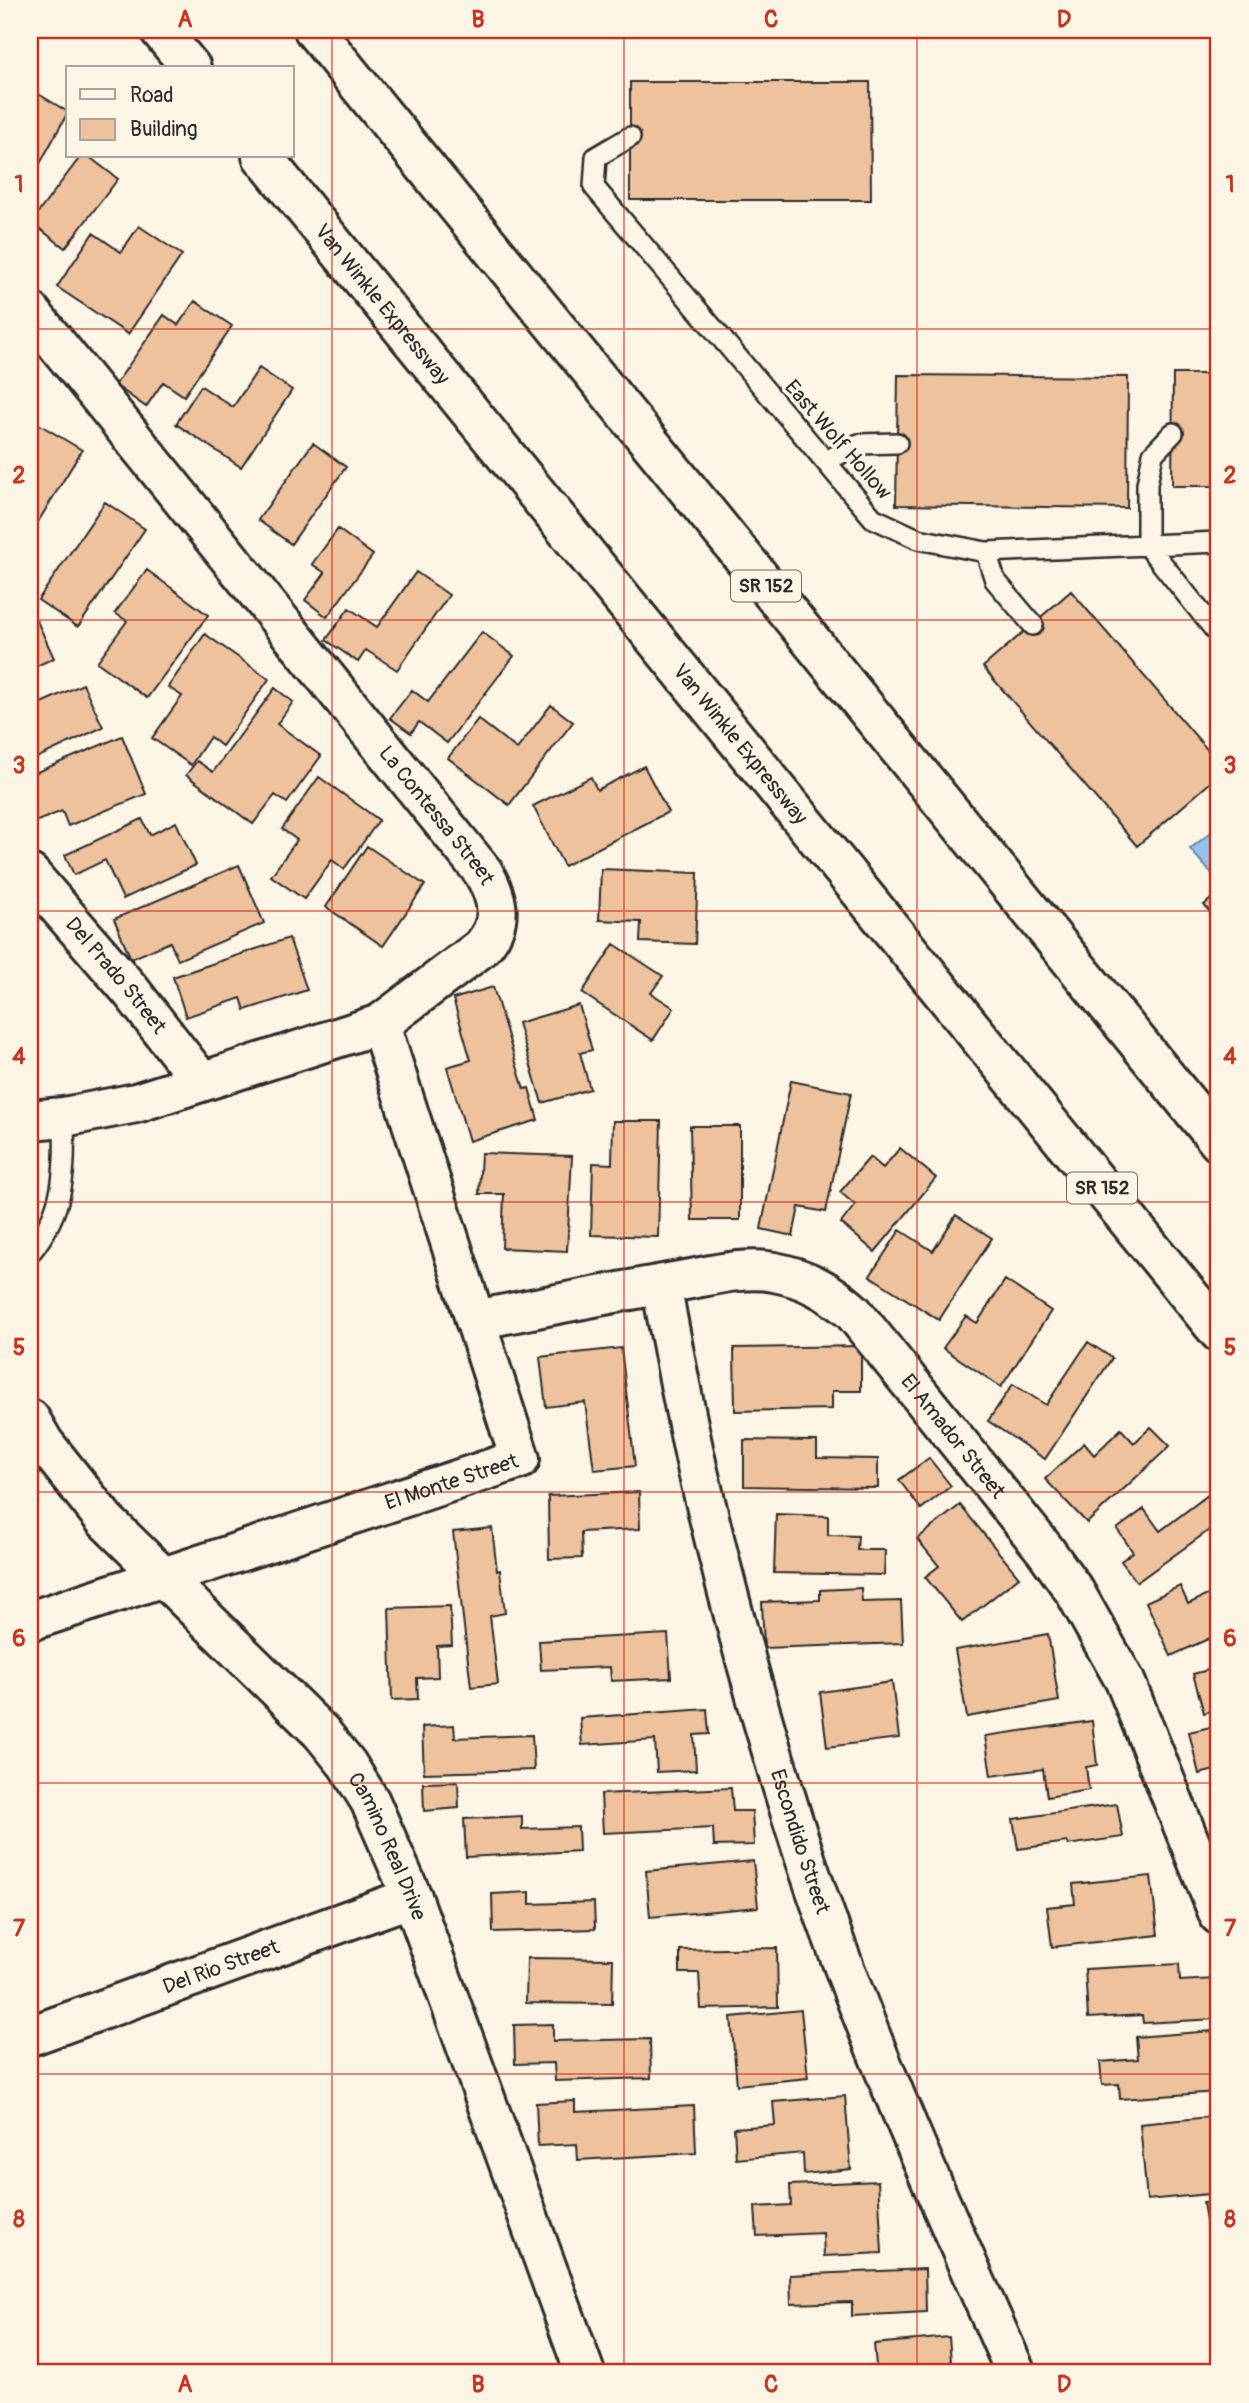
<svg xmlns="http://www.w3.org/2000/svg" width="1249" height="2403" font-family="Pangolin,sans-serif">
	<style>
		.green { fill: #a7f0be; stroke: #698e74; stroke-width: 2 }
		.water { fill: #94c2ee; stroke: #6a86a0; stroke-width: 2 }
		.building { fill: #efc29e; stroke: #2b2b2b; stroke-width: 2 }
		.lines { fill: none; stroke-linecap: round; stroke-linejoin: round }
		.lane-casing { stroke: #2b2b2b; stroke-width: 24 }
		.street-casing { stroke: #2b2b2b; stroke-width: 44 }
		.primary-casing { stroke: #2b2b2b; stroke-width: 44 }
		.lane { stroke: #fcf5e5; stroke-width: 19 }
		.street { stroke: #fcf5e5; stroke-width: 38 }
		.primary { stroke: #fcf5e5; stroke-width: 38 }
		.grid { fill: none; stroke: #c8321e; stroke-width: 2; stroke-opacity: 0.55 }
		.labels { text-anchor: middle; dominant-baseline: central; stroke-width: 7; stroke-linejoin: round; paint-order: stroke }
		.shield { fill: #fcf5e5; stroke: #6a6863; stroke-width: 2 }
		.shield-label { font-size: 19px; font-weight: bold; fill: #2b2b2b }
		.street-label { font-size: 21px; fill: #2b2b2b; stroke: #fcf5e5 }
		.neatline { fill: none; stroke: #c8321e; stroke-width: 2.5 }
		.grid-label { font-size: 23px; text-anchor: middle; font-weight: bold; fill: #c8321e }
	</style>
	<rect width="100%" height="100%" fill="#fcf5e5"/>
	<filter id="ink" filterUnits="userSpaceOnUse"><feTurbulence type="fractalNoise" baseFrequency=".0143" numOctaves="2"/><feDisplacementMap in="SourceGraphic" scale="14" xChannelSelector="R" yChannelSelector="G"/><feConvolveMatrix kernelMatrix="1 2 1 2 8 2 1 2 1" color-interpolation-filters="sRGB"/></filter>
	<g filter="url(#ink)">
		<path class="green" d="M489,30H609L605,36Z"/>
		<path class="water" d="M1219,826V866L1211,873L1190,849Z"/>
		<path class="building" d="M630,82H870L871,200H630Z
			M32,90L68,112L30,182V94Z
			M81,156H88L118,179L65,248L31,222Z
			M139,226L182,255L128,334L57,287L93,233L121,252Z
			M195,301L232,326L184,396L163,382L146,407L115,385L164,315L178,325Z
			M259,368L292,390L241,467L176,424L201,386L233,407Z
			M1173,374H1219V486H1172Z
			M898,375L1128,377L1127,508L896,505Z
			M37,423L82,450L30,535V434Z
			M313,443L346,467L291,544L258,520Z
			M105,502L145,529L78,627L38,600Z
			M338,529L373,555L327,617L305,600L325,573L312,564Z
			M147,570L208,615L147,698L97,662L127,621L115,613Z
			M416,572L449,595L397,670L366,650L358,662L326,640L349,608L377,627Z
			M1071,591L1219,763V775L1137,846L983,667Z
			M37,621L54,658L30,669V624Z
			M482,632L514,656L447,743L419,722L411,733L390,718L412,690L428,702Z
			M205,634L269,679L222,746L210,737L191,765L152,738L182,696L168,687Z
			M83,684L103,727L30,761V708Z
			M275,688L293,702L277,724L321,756L287,803L275,795L253,824L186,775L197,761L213,772Z
			M551,705L573,722L509,805L448,758L478,719L517,749Z
			M122,736L146,794L68,826L62,811L30,824V775Z
			M644,766L668,812L564,866L533,806L591,777L597,790Z
			M319,777L379,820L344,869L332,860L304,899L271,876L297,840L282,829Z
			M142,819L150,835L176,822L196,865L123,899L105,860L74,875L65,855Z
			M367,846L425,885L383,946L326,907Z
			M239,865L264,923L178,960L170,942L131,959L114,919Z
			M601,869L698,873L695,944L640,942L641,922L599,920Z
			M1219,892V923L1204,905Z
			M289,938L307,990L245,1010L241,998L186,1017L173,977Z
			M614,944L663,976L651,993L674,1008L653,1040L582,993Z
			M493,987L524,1089L529,1088L538,1120L469,1141L447,1067L471,1060L453,999Z
			M579,1005L592,1050L580,1053L590,1089L542,1103L518,1023Z
			M791,1081L851,1093L826,1212L799,1207L793,1236L761,1229Z
			M613,1121H661L658,1237L591,1235L593,1163L612,1164Z
			M690,1126H740V1220H692Z
			M900,1148L936,1178L875,1252L841,1223L855,1205L840,1192L870,1157L883,1168Z
			M481,1153L572,1156L567,1251L502,1248L504,1194H479Z
			M956,1215L992,1238L939,1320L870,1276L900,1230L933,1251Z
			M1005,1280L1051,1311L1001,1387L943,1348L966,1316L977,1323Z
			M1088,1342L1112,1358L1045,1459L988,1421L1013,1384L1046,1405Z
			M861,1346V1391H832V1409L735,1411L734,1348Z
			M621,1348L635,1466L594,1470L585,1402L546,1407L540,1357Z
			M1151,1427L1170,1446L1087,1523L1045,1479L1084,1443L1094,1455L1121,1429L1134,1443Z
			M744,1440L817,1441V1458L878,1459V1488L744,1486Z
			M929,1458L951,1486L921,1509L899,1480Z
			M639,1492L640,1529L581,1532L582,1558L549,1559L548,1496Z
			M1208,1495L1219,1511V1523L1137,1582L1121,1561L1133,1552L1117,1529L1144,1509L1160,1531Z
			M960,1505L1019,1577L962,1622L925,1577L939,1566L917,1539Z
			M776,1514L828,1516V1535L858,1536L857,1550H885L884,1575L774,1573Z
			M492,1528L497,1571L500,1570L505,1613L490,1616L498,1684L471,1687L453,1532Z
			M1180,1586L1188,1604L1214,1592L1219,1604V1634L1171,1656L1146,1602Z
			M861,1588L862,1602L901,1601L903,1643L764,1648L762,1602L820,1600V1590Z
			M450,1606L452,1645L437,1646L438,1677L417,1678L418,1699L392,1700L389,1608Z
			M668,1634L671,1678L611,1681L610,1667L541,1670L539,1641Z
			M1048,1634L1059,1701L967,1717L955,1650Z
			M1219,1667V1709L1204,1713L1193,1674Z
			M892,1682L899,1738L827,1747L820,1692Z
			M707,1709L709,1734L694,1735L696,1770L657,1772L655,1740L582,1745L580,1718Z
			M1092,1721L1097,1765L1086,1767L1089,1790L1047,1797L1043,1769L991,1776L985,1736Z
			M454,1725L455,1738L532,1735L534,1770L424,1773L422,1727Z
			M1219,1725V1769L1199,1774L1189,1732Z
			M458,1782L459,1808L424,1811L423,1783Z
			M731,1788L733,1811H752L754,1845L714,1846L713,1828L603,1833L601,1794Z
			M1117,1804L1123,1837L1068,1845L1067,1842L1018,1849L1013,1819Z
			M522,1816V1829L578,1827L579,1851L466,1857L464,1819Z
			M753,1861L758,1907L650,1917L646,1871Z
			M1151,1876L1158,1935L1052,1947L1047,1907L1075,1904L1073,1884Z
			M530,1892V1904L594,1902L595,1929L493,1932L492,1894Z
			M777,1948L778,2007L701,2009L699,1973H680V1950Z
			M527,1958L613,1959L612,2004L526,2003Z
			M1179,1964L1180,1981L1215,1979L1217,2019L1143,2023L1142,2015L1088,2018L1085,1969Z
			M801,2010L808,2078L737,2085L731,2017Z
			M553,2024V2041L650,2039L651,2078L555,2081L554,2063L515,2064L514,2025Z
			M1212,2031L1217,2092L1120,2099L1119,2084L1102,2085L1100,2062L1138,2059L1136,2037Z
			M845,2096L851,2169L804,2174L803,2153L736,2159L734,2128L775,2125L773,2102Z
			M575,2101V2112L694,2106L696,2153L578,2160L577,2144L538,2146L536,2103Z
			M1219,2116V2193L1147,2200L1140,2124Z
			M878,2181L882,2253L824,2256L823,2233L757,2236L755,2207L791,2205L790,2185Z
			M1219,2201V2268L1214,2269L1203,2203Z
			M925,2269L926,2312L852,2316V2302L791,2304L790,2275Z
			M1219,2310V2354L1217,2355L1213,2311Z
			M949,2337L952,2373H853L852,2369L876,2366L874,2344Z"/>
		<g class="lines">
			<g class="lane-casing">
				<path id="lane" d="M630,137L596,157L594,187L873,518L918,539L986,552L1219,542
					M1173,433L1153,454L1147,484V545L1219,635
					M826,461L859,444L897,443
					M986,552L995,580L1033,625
					M30,1253C66,1209 65,1171 64,1117"/>
			</g>
			<g class="street-casing">
				<g id="street">
					<path id="s1" d="M30,311L483,872C499,899 504,923 481,948L380,1024L136,1103L64,1117L30,1120"/>
					<path id="s2" d="M30,874L131,991L200,1080"/>
					<path id="s3" d="M661,1285C673,1347 684,1409 698,1471C728,1600 763,1729 804,1855C863,2032 940,2203 1016,2373"/>
					<path id="s4" d="M475,1320C541,1307 607,1294 674,1282C706,1277 742,1266 774,1272C806,1278 829,1291 853,1312L1045,1550L1075,1592L1125,1681L1219,1915"/>
					<path id="s5" d="M30,1419L44,1443L105,1520L321,1732L347,1764L370,1801L412,1897L585,2373"/>
					<path id="s6" d="M30,1621L520,1459L380,1024"/>
					<path id="s7" d="M30,2036L412,1897"/>
				</g>
			</g>
			<g class="primary-casing">
				<g id="primary">
					<path d="M160,30L191,68"/>
					<path d="M314,30L1219,1142"/>
					<path id="s8" d="M262,156L1219,1332"/>
				</g>
			</g>
			<use href="#lane" class="lane"/>
			<use href="#street" class="street"/>
			<use href="#primary" class="primary"/>
		</g>
	</g>
	<path class="grid" d="M332,30V2373M624,30V2373M917,30V2373M30,329H1219M30,620H1219M30,911H1219M30,1202H1219M30,1492H1219M30,1783H1219M30,2074H1219"/>
	<g class="labels">
		<g class="shield">
			<rect x="731" y="570.5" width="70" height="31" rx="5"/>
			<rect x="1067" y="1172.5" width="70" height="31" rx="5"/>
		</g>
		<g class="shield-label">
			<text x="766" y="586">SR 152</text>
			<text x="1102" y="1188">SR 152</text>
		</g>
		<g class="street-label">
			<text stroke="none"><textPath href="#s8" startOffset="191">Van Winkle Expressway</textPath></text>
			<text transform="translate(838 440) rotate(49)">East Wolf Hollow</text>
			<text stroke="none"><textPath href="#s8" startOffset="758">Van Winkle Expressway</textPath></text>
			<text stroke="none"><textPath href="#s1" startOffset="648">La Contessa Street</textPath></text>
			<text stroke="none"><textPath href="#s2" startOffset="133">Del Prado Street</textPath></text>
			<text stroke="none"><textPath href="#s4" startOffset="553">El Amador Street</textPath></text>
			<text stroke="none"><textPath href="#s6" startOffset="444">El Monte Street</textPath></text>
			<text stroke="none"><textPath href="#s3" startOffset="574">Escondido Street</textPath></text>
			<text stroke="none"><textPath href="#s5" startOffset="562">Camino Real Drive</textPath></text>
			<text stroke="none"><textPath href="#s7" startOffset="203">Del Rio Street</textPath></text>
		</g>
	</g>
	<rect width="1249" height="2403" fill="none" stroke="#fcf5e5" stroke-width="77"/>
	<rect x="66" y="66" width="228" height="91" fill="#fcf5e5" stroke="#a8a49b" stroke-width="2"/>
	<rect x="80" y="89" width="35" height="10" fill="#fcf5e5" stroke="#a8a49b" stroke-width="2"/>
	<text x="130" y="102" font-size="21" fill="#2b2b2b">Road</text>
	<rect x="80" y="119" width="35" height="21" fill="#efc29e" stroke="#a8a49b" stroke-width="2"/>
	<text x="130" y="136" font-size="21" fill="#2b2b2b">Building</text>
	<rect x="38" y="38" width="1172" height="2326" class="neatline"/>
	<g class="grid-label">
		<text x="185" y="27">A</text>
		<text x="478" y="27">B</text>
		<text x="771" y="27">C</text>
		<text x="1064" y="27">D</text>
		<text x="19" y="192">1</text>
		<text x="1230" y="192">1</text>
		<text x="19" y="483">2</text>
		<text x="1230" y="483">2</text>
		<text x="19" y="773">3</text>
		<text x="1230" y="773">3</text>
		<text x="19" y="1064">4</text>
		<text x="1230" y="1064">4</text>
		<text x="19" y="1355">5</text>
		<text x="1230" y="1355">5</text>
		<text x="19" y="1646">6</text>
		<text x="1230" y="1646">6</text>
		<text x="19" y="1936">7</text>
		<text x="1230" y="1936">7</text>
		<text x="19" y="2227">8</text>
		<text x="1230" y="2227">8</text>
		<text x="185" y="2392">A</text>
		<text x="478" y="2392">B</text>
		<text x="771" y="2392">C</text>
		<text x="1064" y="2392">D</text>
	</g>
</svg>
